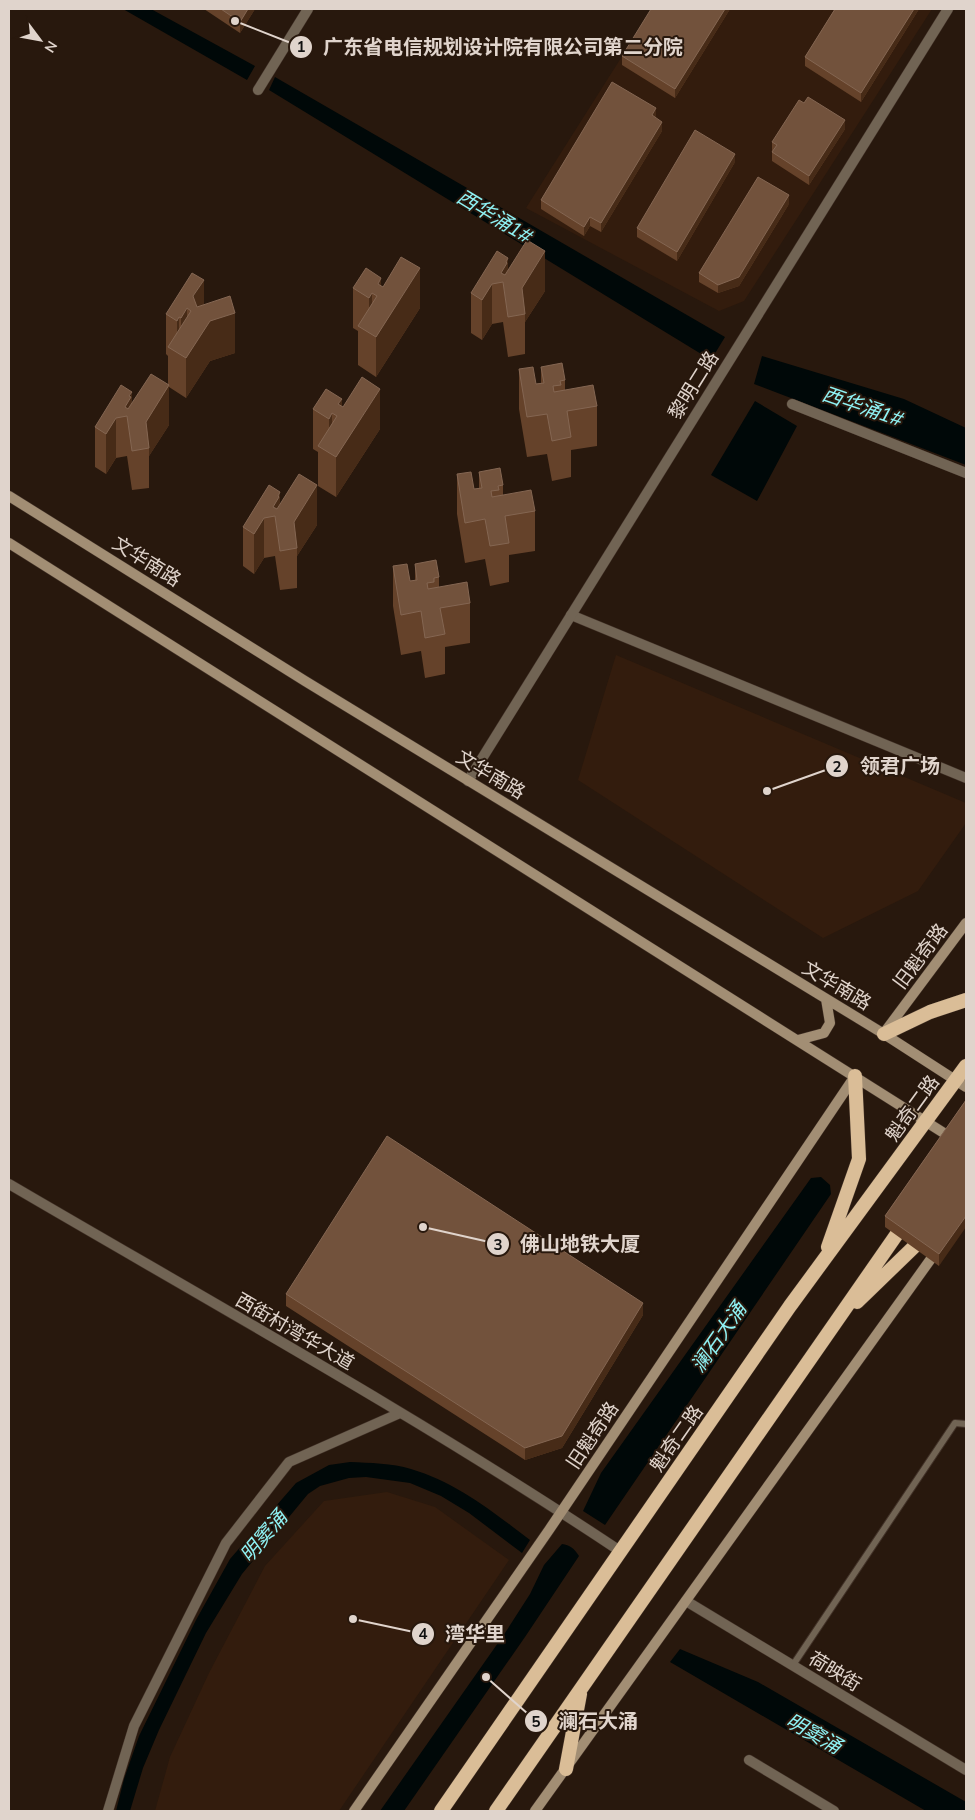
<svg xmlns="http://www.w3.org/2000/svg" width="975" height="1820" font-family="Mulish,'Noto Sans SC',sans-serif">
	<style>
		.built { fill: #331c0d }
		.water { fill: #000808 }
		.lines { fill: none; stroke-linecap: round; stroke-linejoin: round }
		.service-casing { stroke: #423228; stroke-width: 8 }
		.minor-casing { stroke: #423228; stroke-width: 11 }
		.tertiary-casing { stroke: #423228; stroke-width: 11 }
		.secondary-casing { stroke: #423228; stroke-width: 11 }
		.trunk-casing { stroke: #423228; stroke-width: 15 }
		.service { stroke: #716454; stroke-width: 6 }
		.minor { stroke: #716454; stroke-width: 10 }
		.tertiary { stroke: #716454; stroke-width: 10 }
		.secondary { stroke: #a28e74; stroke-width: 10 }
		.trunk { stroke: #dabd97; stroke-width: 14 }
		.wall { fill: #65422a }
		.shaded-wall { fill: #472b17 }
		.building { fill: #72523c; stroke: #846652 }
		.labels { text-anchor: middle; dominant-baseline: central; stroke-width: 4; stroke-linejoin: round; paint-order: stroke }
		.street-label { font-size: 19px; fill: #e0d4cc; stroke: #28180d }
		.water-label { font-size: 20px; font-style: italic; fill: #8ff3f5; stroke: #28180d }
		.leader { fill: none; stroke: #e0d4cc; stroke-width: 2 }
		.callout-dot { fill: #e0d4cc; stroke: #28180d; stroke-width: 2 }
		.mark-label { font-size: 15px; text-anchor: middle; font-weight: bold; fill: #111 }
		.callout-label { font-size: 20px; text-anchor: middle; font-weight: bold; fill: #e0d4cc; stroke: #28180d; stroke-width: 4; stroke-linejoin: round; paint-order: stroke }
	</style>
	<rect width="100%" height="100%" fill="#28180d"/>
	<path class="built" d="M652,9H932L744,301L719,311L526,208Z
		M616,655L966,803V823L918,891L823,938L578,780Z
		M387,1492L435,1507L509,1560L339,1811H155L170,1757L209,1673L265,1566L324,1501Z"/>
	<path class="water" d="M123,9H151L255,66L247,80Z
		M275,77L725,337L711,360L269,90Z
		M762,356L904,399L966,428V465L754,384Z
		M755,401L797,426L757,501L711,475Z
		M821,1177L830,1185L831,1194L605,1525L583,1511L601,1473L811,1178Z
		M350,1462C370,1463 392,1463 411,1469C456,1482 493,1512 530,1540L522,1553L469,1513L441,1496L410,1483L366,1477L349,1478L320,1486L308,1494L242,1574L206,1633L159,1730L143,1768L130,1811H116L124,1779L139,1736L196,1620L230,1559L296,1483L329,1465Z
		M562,1544C570,1545 574,1548 579,1556L525,1637L404,1811H380L505,1633L530,1594L544,1565Z
		M680,1649L758,1682L966,1802V1811H926L670,1662Z"/>
	<g class="lines">
		<g class="service-casing">
			<path id="service" d="M793,1665L955,1423L966,1424"/>
		</g>
		<g class="minor-casing">
			<path id="minor" d="M792,404L966,473
				M571,615L966,778
				M9,1184C214,1304 422,1419 620,1551
				M749,1760L834,1811
				M108,1811L134,1726L226,1543L289,1462L400,1413"/>
		</g>
		<g class="tertiary-casing">
			<path id="tertiary" d="M258,90L308,9
				M468,781L948,9
				M686,1601L966,1770"/>
		</g>
		<g class="secondary-casing">
			<path id="secondary" d="M9,496L305,681L884,1034L966,1087
				M9,543L966,1147
				M884,1033L966,923
				M798,1040L824,1033L830,1023L826,999
				M354,1811L549,1530L855,1076
				M535,1811L938,1249"/>
		</g>
		<g class="trunk-casing">
			<path id="trunk" d="M884,1034L930,1012L966,1000
				M828,1247L859,1159L855,1076
				M857,1302L920,1241L927,1236
				M566,1769L580,1694
				M441,1811L790,1306L966,1066
				M496,1811L906,1221"/>
		</g>
		<use href="#service" class="service"/>
		<use href="#minor" class="minor"/>
		<use href="#tertiary" class="tertiary"/>
		<use href="#secondary" class="secondary"/>
		<use href="#trunk" class="trunk"/>
	</g>
	<path class="wall" d="M204,9H255L240,33Z
		M730,9L675,98L622,65V56Z
		M835,9H919L861,102L805,66V57Z
		M656,117V118L662,131L601,232L590,226L584,236L541,209V200Z
		M845,129L809,185L772,161V142Z
		M735,162L677,261L637,237V228Z
		M789,204L739,286L718,293L699,282V273Z
		M508,270L545,291L525,322V354L508,357L503,322L492,324L482,340L471,333V293Z
		M381,286L420,308L376,377L358,365V331L353,328V288Z
		M204,305L235,353L210,361L186,398L169,387V425L149,456V488L132,490L127,456L116,458L106,474L95,467V427L132,403L168,384V356L166,354V314Z
		M541,367L565,380V390L597,406V446L571,450V477L552,481L547,454L527,457L519,409V369L536,384L541,383Z
		M342,407L380,429L336,497L318,486V452L313,449V409Z
		M479,472L503,485V495L535,511V551L509,555V582L490,586L485,559L465,563L457,514V474L474,489H479Z
		M280,504L317,525L297,556V588L280,590L275,556L264,558L254,574L243,566V527Z
		M415,564L439,577V587L470,603V643L445,647V674L425,678L421,651L401,655L393,606V566L410,581L415,580Z
		M966,1100L939,1266L885,1227V1216Z
		M286,1294L643,1315L562,1448L525,1460L286,1306Z"/>
	<path class="shaded-wall" d="M248,9H255L240,33V22Z
		M725,9H730L675,98V89Z
		M914,9H919L861,102V93Z
		M656,108V117L652,124V115Z
		M845,120V129L809,185V176Z
		M662,122V131L601,232V223Z
		M735,154V162L677,261V252Z
		M789,195V204L739,286L718,293V285Z
		M590,217V226L584,236V227Z
		M545,251V291L525,322V314L522,288Z
		M508,258V298L501,273L506,262Z
		M420,268V308L376,377V337Z
		M381,278V318L378,284Z
		M204,280V320L193,336V296Z
		M492,284V324L482,340V300Z
		M372,293V333H369V298Z
		M187,308V348L181,355V318Z
		M235,313V353L210,361L186,398V358L210,321Z
		M179,317V353L177,352V321Z
		M169,385V425L149,456V448L146,422Z
		M380,389V429L336,497V457Z
		M132,392V432L125,407Z
		M342,399V439L338,404Z
		M332,413V453H329V419Z
		M116,418V458L106,474V434Z
		M317,485V525L297,556V548L294,522Z
		M280,492V532L273,507Z
		M264,518V558L254,574V534Z
		M966,1216V1227L939,1266V1254Z
		M643,1303V1315L562,1448L525,1460V1448Z"/>
	<path class="building" d="M221,9H248L240,22Z
		M651,9H725L675,89L622,56Z
		M835,9H914L861,93L805,57Z
		M612,82L656,108L652,115L662,122L601,223L590,217L584,227L541,200Z
		M808,97L845,120L809,176L772,152L777,145L772,142L799,100L804,103Z
		M695,130L735,154L677,252L637,228Z
		M758,177L789,195L739,277L718,285L699,273Z
		M527,240L545,251L522,288L525,314L508,317L503,282L492,284L482,300L471,293L497,251L508,258L506,262L507,263L501,273L505,275Z
		M401,257L420,268L376,337L358,326L377,296L372,293L369,298L353,288L366,268L381,278L378,284L383,287Z
		M192,273L204,280L193,296L197,307L230,296L235,313L210,321L186,358L168,347L191,311L187,308L181,318L179,317L177,321L166,314Z
		M562,363L565,380L560,381L561,385L553,386L554,392L593,385L597,406L567,411L571,437L552,441L547,414L527,417L519,369L533,367L536,384L544,383L541,367Z
		M151,374L169,385L146,422L149,448L132,451L127,416L116,418L106,434L95,427L121,385L132,392L129,396L131,397L125,407L128,409Z
		M362,377L380,389L336,457L318,446L337,416L332,413L329,419L313,409L326,389L342,399L338,404L343,407Z
		M500,468L503,485L498,486L499,490L491,491L492,497L531,490L535,511L505,516L509,543L490,546L485,519L465,523L457,474L471,472L474,489L482,488L479,472Z
		M299,474L317,485L294,522L297,548L280,551L275,516L264,518L254,534L243,527L269,485L280,492L278,496L279,497L273,507L277,509Z
		M436,560L439,577L434,578V582L427,583L428,589L467,582L470,603L440,608L445,634L425,638L421,611L401,615L393,566L407,564L410,581L417,580L415,564Z
		M966,1100V1216L939,1254L885,1216Z
		M387,1136L643,1303L562,1436L525,1448L286,1294Z"/>
	<g class="labels">
		<g class="street-label">
			<text transform="translate(693 385) rotate(-58)">黎明二路</text>
			<text transform="translate(147 561) rotate(32)">文华南路</text>
			<text transform="translate(491 774) rotate(31)">文华南路</text>
			<text transform="translate(920 956) rotate(-53)">旧魁奇路</text>
			<text transform="translate(837 985) rotate(31)">文华南路</text>
			<text transform="translate(912 1108) rotate(-54)">魁奇二路</text>
			<text transform="translate(295 1331) rotate(30)">西街村湾华大道</text>
			<text transform="translate(592 1435) rotate(-56)">旧魁奇路</text>
			<text transform="translate(676 1438) rotate(-55)">魁奇二路</text>
			<text transform="translate(835 1671) rotate(31)">荷映街</text>
		</g>
		<g class="water-label">
			<text transform="translate(495 216) rotate(31)">西华涌1#</text>
			<text transform="translate(863 406) rotate(19)">西华涌1#</text>
			<text transform="translate(718 1337) rotate(-55)">澜石大涌</text>
			<text transform="translate(263 1536) rotate(-50)">明窦涌</text>
			<text transform="translate(814 1733) rotate(29)">明窦涌</text>
		</g>
	</g>
	<path class="leader" d="M235 21L301 47M767 791L837 766M423 1227L498 1244M353 1619L423 1634M486 1677L536 1721"/>
	<g class="callout-dot">
		<circle cx="235" cy="21" r="5"/>
		<circle cx="767" cy="791" r="5"/>
		<circle cx="423" cy="1227" r="5"/>
		<circle cx="353" cy="1619" r="5"/>
		<circle cx="486" cy="1677" r="5"/>
		<circle cx="301" cy="47" r="12"/>
		<circle cx="837" cy="766" r="12"/>
		<circle cx="498" cy="1244" r="12"/>
		<circle cx="423" cy="1634" r="12"/>
		<circle cx="536" cy="1721" r="12"/>
	</g>
	<g class="mark-label">
		<text x="301" y="52">1</text>
		<text x="837" y="772">2</text>
		<text x="498" y="1250">3</text>
		<text x="423" y="1639">4</text>
		<text x="536" y="1727">5</text>
	</g>
	<g class="callout-label">
		<text x="503" y="54">广东省电信规划设计院有限公司第二分院</text>
		<text x="900" y="773">领君广场</text>
		<text x="580" y="1251">佛山地铁大厦</text>
		<text x="475" y="1641">湾华里</text>
		<text x="598" y="1728">澜石大涌</text>
	</g>
	<rect width="975" height="1820" fill="none" stroke="#e0d4cc" stroke-width="20"/>
	<g transform="translate(40 40) rotate(122)" stroke="#28180d" stroke-width="4" paint-order="stroke">
	<path d="M0-4L9 19L0 12L-9 19Z" fill="#e0d4cc"/>
	<text y="-8" font-size="14" font-weight="bold" text-anchor="middle" fill="#e0d4cc">N</text>
	</g>
</svg>
